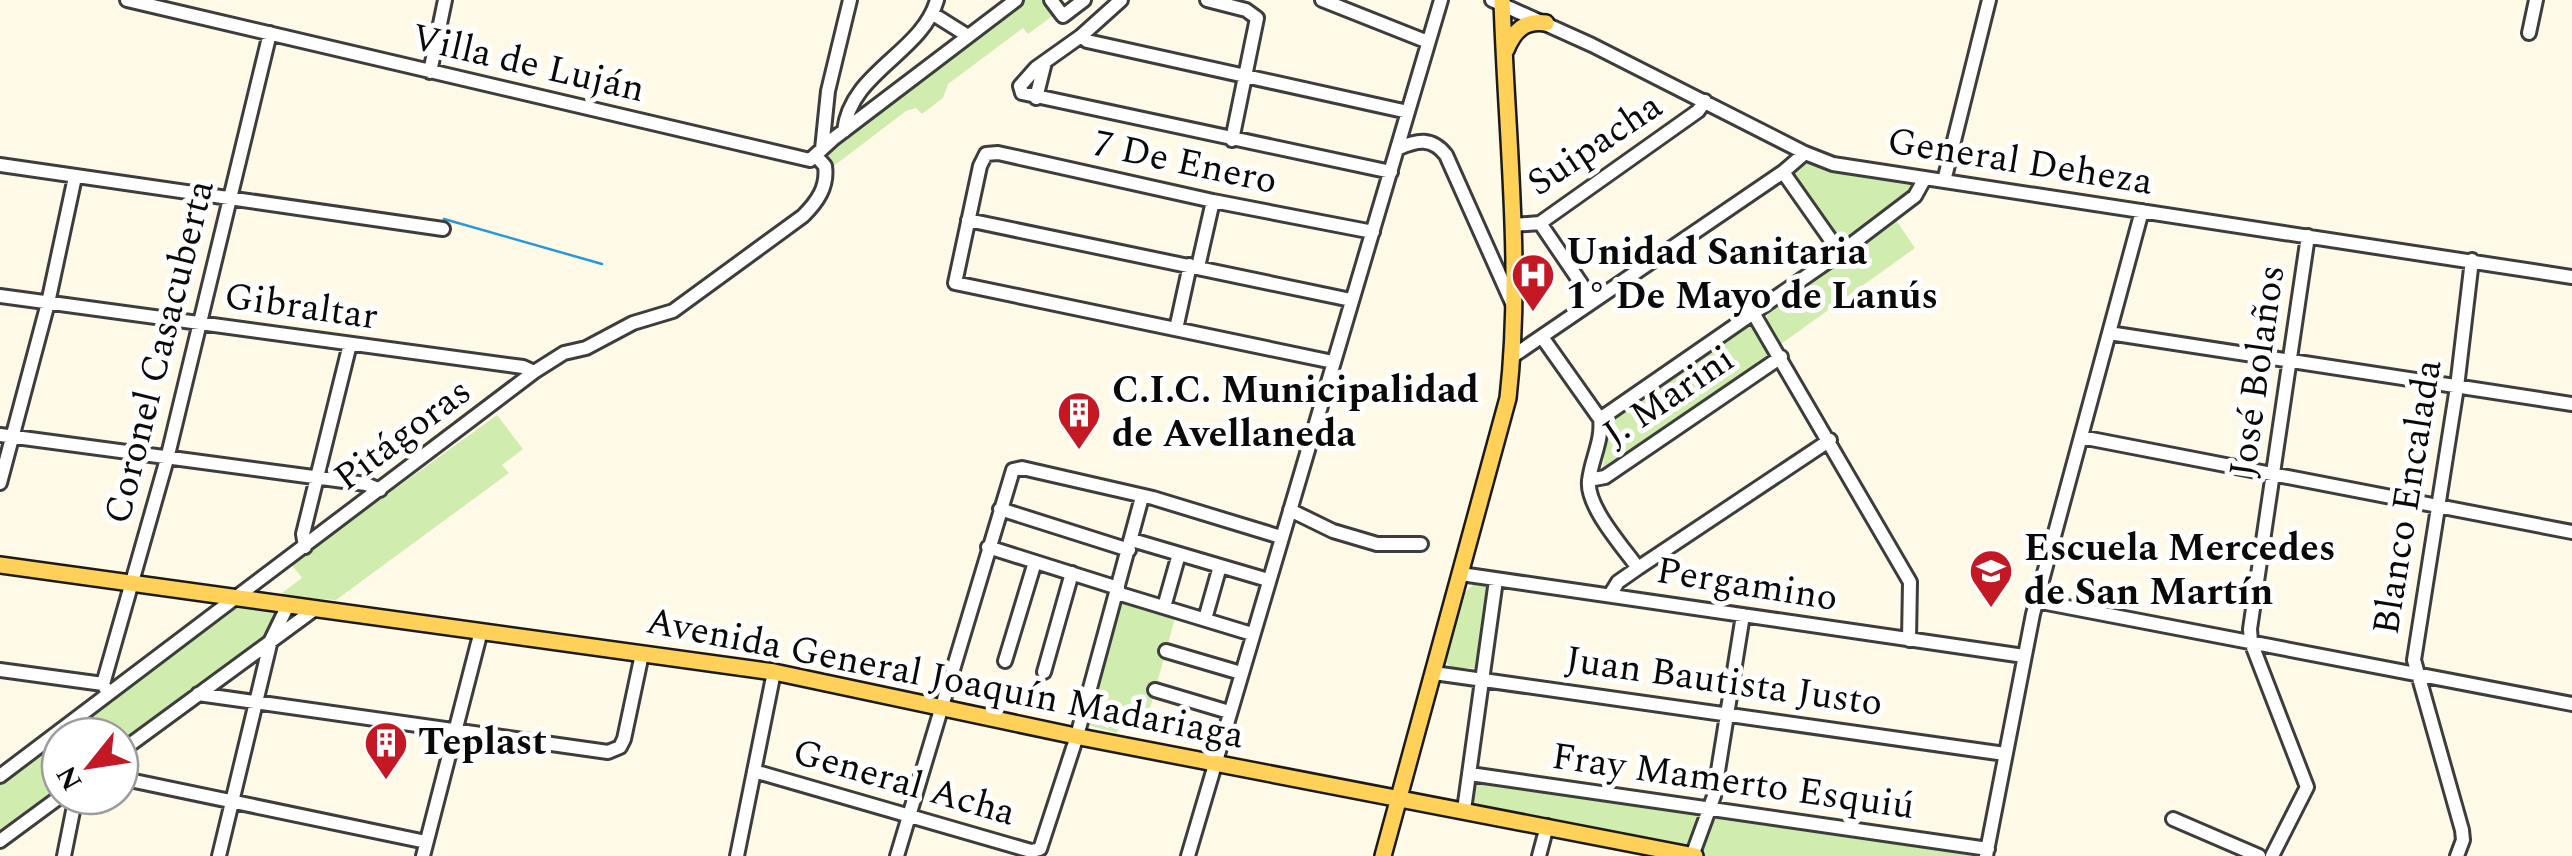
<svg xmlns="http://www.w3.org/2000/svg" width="2572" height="856" font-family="Spectral,serif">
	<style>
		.green { fill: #d0ecaf }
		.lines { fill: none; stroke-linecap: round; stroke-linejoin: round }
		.stream { stroke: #2897d8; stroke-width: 2.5 }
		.minor-casing { stroke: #3d3d3d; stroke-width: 18 }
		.major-casing { stroke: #1b1b1b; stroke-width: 20 }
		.minor { stroke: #fff; stroke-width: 12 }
		.major { stroke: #ffd158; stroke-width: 15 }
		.labels { text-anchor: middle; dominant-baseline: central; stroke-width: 10; stroke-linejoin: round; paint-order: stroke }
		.street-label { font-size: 38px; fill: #0a0a0a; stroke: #fff }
		.poi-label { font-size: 38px; font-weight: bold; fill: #0a0a0a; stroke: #fff; text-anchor: start }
	</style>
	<rect width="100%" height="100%" fill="#fffae8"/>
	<path class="green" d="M1023,0H1045L1055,14L1028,34L1023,28L948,84L943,98L922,114L916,108L906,111L831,168L826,160L830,146Z
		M1812,160L1829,170L1915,185L1912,192L1842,246L1791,175L1794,170Z
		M1896,220L1915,248L1781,344L1766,320L1769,311Z
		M1752,321L1770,357L1602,471L1610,419Z
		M497,415L523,449L502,465L509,473L336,600L278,596L302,578L291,564Z
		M1475,583H1484L1489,591L1479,663L1475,668H1451L1445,661L1465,592Z
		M1124,595L1177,611L1145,726L1121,719L1117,733L1087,725Z
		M240,604L269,608L277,612L278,618L271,632L120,744V736H60L234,605Z
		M60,736V788L0,832V782Z
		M1470,774L1988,849L1986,856H1695L1464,810Z"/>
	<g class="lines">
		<path class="stream" d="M444,219L602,264"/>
		<g class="minor-casing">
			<path id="minor" d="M127,0L810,160L833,139L1016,0
				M1051,0L1063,16L1084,0
				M1121,0L1081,36L1036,68L1020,86L1022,93L1391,172
				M1207,0L1246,10L1257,18L1232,140
				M1322,0L1428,42
				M1492,0L1592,45L1805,153L1833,164L2572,277
				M933,14L968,36
				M2529,33L2536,0
				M1081,36L1087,41L1408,112
				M430,72L445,0
				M1036,98L1045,62
				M844,131C850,72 922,53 937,0
				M1399,148C1417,140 1432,137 1446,155L1513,305
				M822,149L828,91L850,0
				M0,165L443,229
				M1783,172L1840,253
				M1944,181L1989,0
				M968,220L1351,300
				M1540,223L1593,301
				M1513,225L1540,223L1698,111L1705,101
				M1198,267L1213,201
				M0,296L523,367L534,372
				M1752,311L1910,582L1909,640
				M1176,329L1190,265
				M2109,333L2572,404
				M1542,337L1600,419C1603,440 1591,460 1589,481C1586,506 1623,547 1638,568
				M1513,356L1783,172L1805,153
				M1333,362L955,283L980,166L986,154L998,153L1213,201L1373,232
				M1600,419L1840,253L1915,196L1925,178
				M0,435L366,484L380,490
				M2081,437L2572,532
				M1589,480L1605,477L1781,357
				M0,483L48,303L75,177
				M1000,509L1129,550
				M1290,510L1333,531L1377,544H1421
				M1132,540L1268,580
				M305,547L303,534L350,344
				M988,547L1118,588
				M1461,574L2024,656
				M1117,593L1252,634
				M1610,595L1618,582L1638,568L1830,440
				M2036,601L2572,704
				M1164,607L1179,554
				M1205,619L1220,566
				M1166,651L1241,673
				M1005,661L1035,562
				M0,670L103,684L107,691
				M1044,672L1072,573
				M1434,673L2005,754
				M103,684L167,459L270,33
				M1155,690L1229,712
				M198,694L608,752L620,747L624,739L642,654
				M120,752L315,609
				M754,771L1031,851L1040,849L1077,736L1142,497
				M1470,774L1988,849
				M0,776L534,372L564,353L586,348L633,323L673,311L803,216C817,202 828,187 825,166L817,157
				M120,778L426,842
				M1464,810L1496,580
				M2173,819L2259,856
				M0,841L61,796
				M64,856L76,796
				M219,856L271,640L288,605
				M423,856L481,631
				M737,856L774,672
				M897,856L1013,470L1022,468L1153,498L1281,537
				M1188,856L1441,0
				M1539,856L1547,826
				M1692,856L1714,796L1743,615
				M1986,856L2033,614L2142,211
				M2272,856L2307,787L2251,642L2250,629L2308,236
				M2457,856L2463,840L2462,830L2414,660L2457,387L2472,260"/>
		</g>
		<g class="major-casing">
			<path id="major" d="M1506,50C1514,31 1524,20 1546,23
				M0,565L774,672L1080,737L1695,856
				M1383,856L1508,398C1523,266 1506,132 1502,0"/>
		</g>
		<use href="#minor" class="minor"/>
		<use href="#major" class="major"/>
	</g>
	<defs>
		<g id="hospital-pin" transform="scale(2.25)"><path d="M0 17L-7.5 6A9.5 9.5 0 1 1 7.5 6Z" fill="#c51825" stroke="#fff"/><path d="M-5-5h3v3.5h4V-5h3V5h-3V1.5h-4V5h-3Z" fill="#fff"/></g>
		<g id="building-pin" transform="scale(2.25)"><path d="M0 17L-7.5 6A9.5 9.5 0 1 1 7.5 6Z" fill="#c51825" stroke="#fff"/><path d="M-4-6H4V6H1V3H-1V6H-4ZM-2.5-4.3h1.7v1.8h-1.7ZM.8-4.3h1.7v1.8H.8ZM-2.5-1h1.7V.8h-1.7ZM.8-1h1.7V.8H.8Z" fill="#fff"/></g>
		<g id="school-pin" transform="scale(2.25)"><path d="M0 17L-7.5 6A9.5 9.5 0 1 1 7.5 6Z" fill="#c51825" stroke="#fff"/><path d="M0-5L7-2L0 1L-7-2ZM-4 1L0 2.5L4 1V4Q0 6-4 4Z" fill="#fff"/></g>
	</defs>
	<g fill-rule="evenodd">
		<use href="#hospital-pin" x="1533" y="275"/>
		<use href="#building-pin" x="1079" y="413"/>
		<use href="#school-pin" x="1991" y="571"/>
		<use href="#building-pin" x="386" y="743"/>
	</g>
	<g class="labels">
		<g class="street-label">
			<text transform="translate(528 64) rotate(13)">Villa de Luján</text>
			<text transform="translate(1595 145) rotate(-34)">Suipacha</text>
			<text transform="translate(2020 162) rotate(9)">General Deheza</text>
			<text transform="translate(1185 163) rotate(12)">7 De Enero</text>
			<text transform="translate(301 307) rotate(8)">Gibraltar</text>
			<text transform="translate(160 352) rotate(-76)">Coronel Casacuberta</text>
			<text transform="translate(2258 371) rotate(-82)">José Bolaños</text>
			<text transform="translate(1669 397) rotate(-34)">J. Marini</text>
			<text transform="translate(403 435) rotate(-37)">Pitágoras</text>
			<text transform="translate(2408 497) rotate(-81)">Blanco Encalada</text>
			<text transform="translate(1747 585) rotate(9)">Pergamino</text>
			<text transform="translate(945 679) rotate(11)">Avenida General Joaquín Madariaga</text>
			<text transform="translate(1724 682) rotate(8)">Juan Bautista Justo</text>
			<text transform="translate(1733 782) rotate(8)">Fray Mamerto Esquiú</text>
			<text transform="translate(904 783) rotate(16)">General Acha</text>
		</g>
		<g class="poi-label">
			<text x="1566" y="253">Unidad Sanitaria<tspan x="1566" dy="44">1° De Mayo de Lanús</tspan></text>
			<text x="1112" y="391">C.I.C. Municipalidad<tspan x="1112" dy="44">de Avellaneda</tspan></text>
			<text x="2024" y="549">Escuela Mercedes<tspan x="2024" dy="44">de San Martín</tspan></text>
			<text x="418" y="743">Teplast</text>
		</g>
	</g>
	<g transform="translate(90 766) rotate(240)"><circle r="48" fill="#ffffff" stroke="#9d9d9d" stroke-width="2.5"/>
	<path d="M0-8L18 38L0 25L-18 38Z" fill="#c51825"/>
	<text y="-15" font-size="28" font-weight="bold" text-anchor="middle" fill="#0a0a0a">N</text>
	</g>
</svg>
